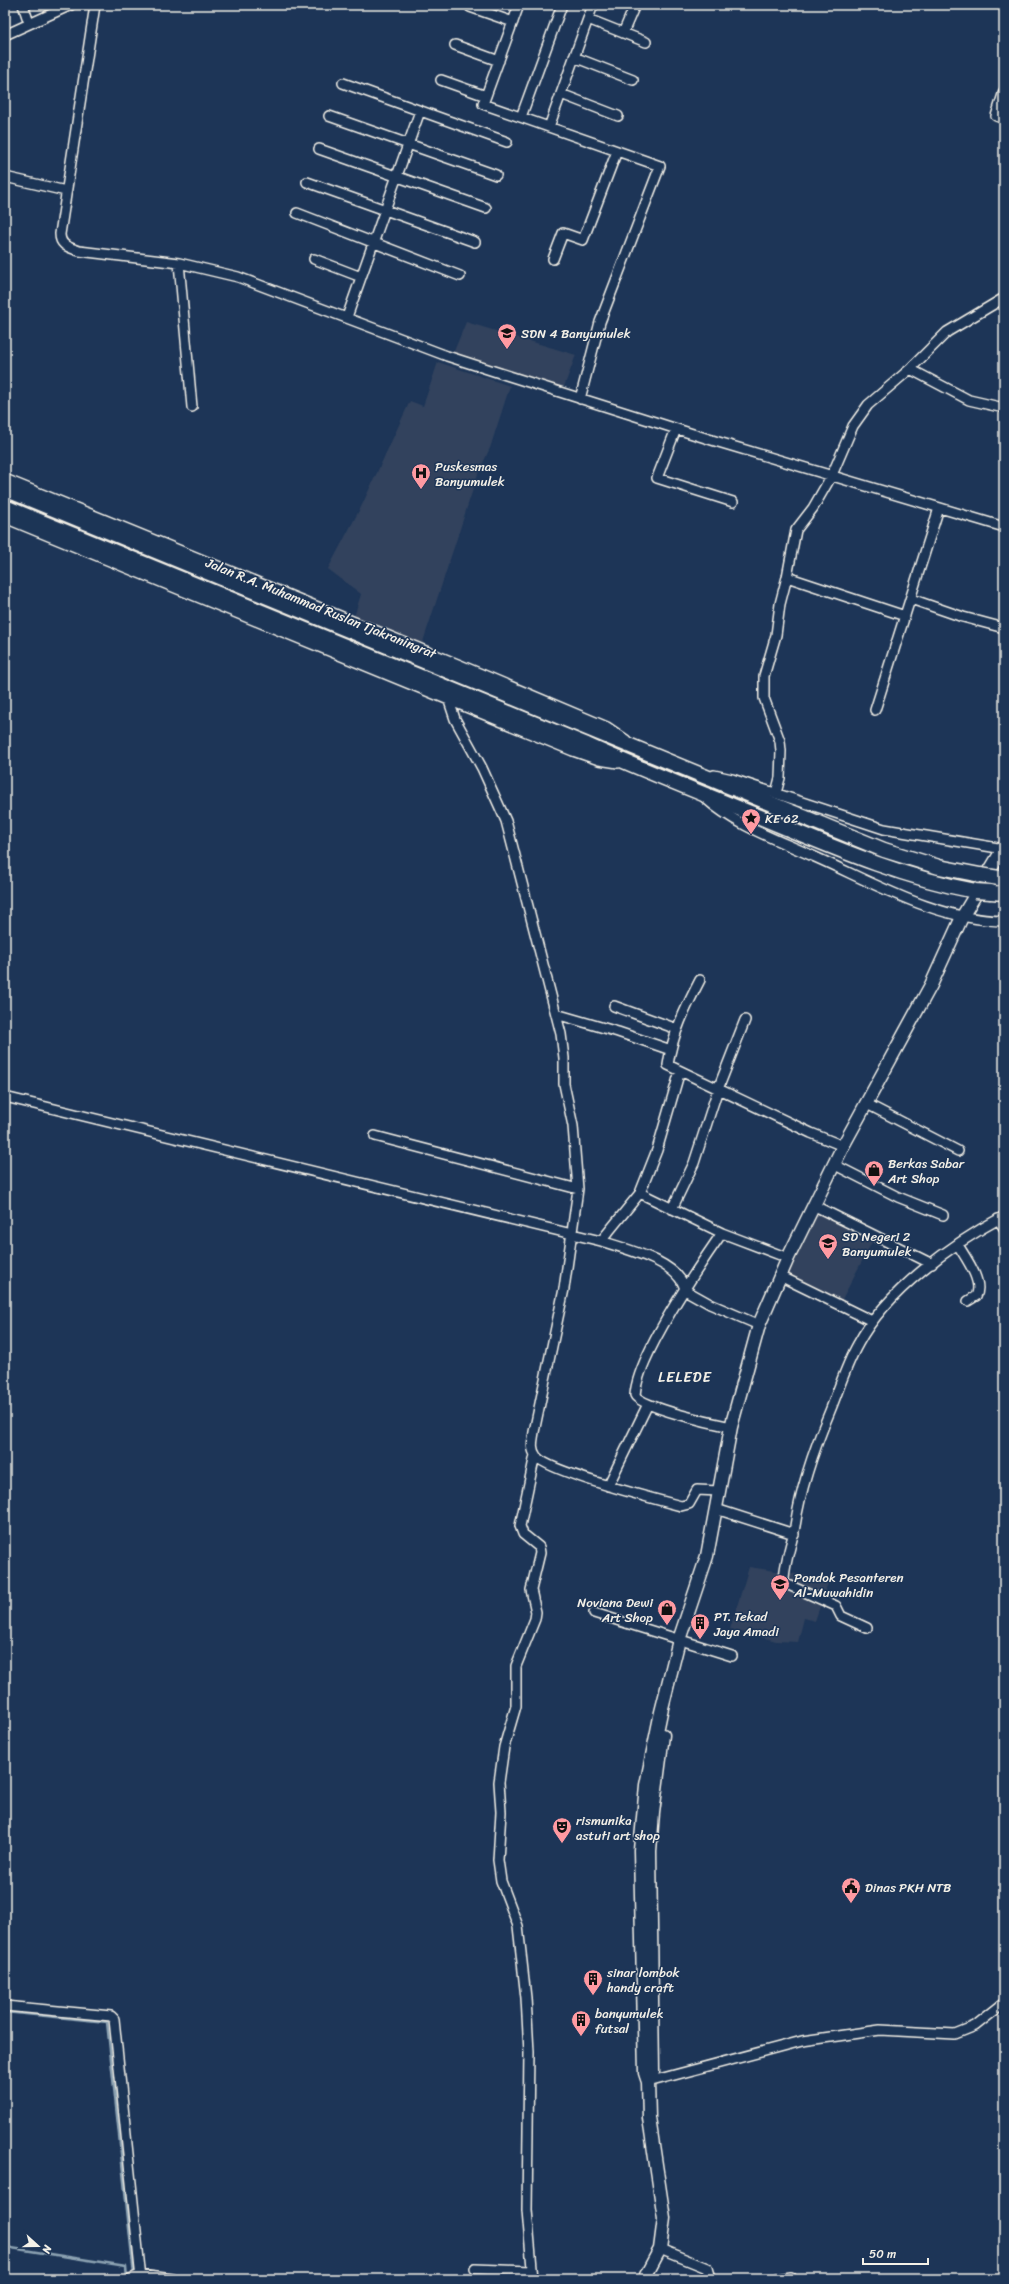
<svg xmlns="http://www.w3.org/2000/svg" width="1009" height="2284" font-family="Sriracha,sans-serif">
	<style>
		.built { fill: #31425d }
		.lines { fill: none; stroke-linecap: round; stroke-linejoin: round }
		.stream { stroke: #8ca2b2; stroke-width: 2.5 }
		.minor-casing { stroke: #f4f1e8; stroke-width: 12 }
		.major-casing { stroke: #f4f1e8; stroke-width: 15 }
		.highway-casing { stroke: #f4f1e8; stroke-width: 17 }
		.minor { stroke: #1d3557; stroke-width: 9 }
		.major { stroke: #1d3557; stroke-width: 12 }
		.highway { stroke: #1d3557; stroke-width: 14 }
		.highway-bridge-casing { stroke: #f4f1e8; stroke-width: 17; stroke-linecap: butt }
		.highway-bridge { stroke: #1d3557; stroke-width: 14 }
		.labels { text-anchor: middle; dominant-baseline: central; stroke-width: 3; stroke-linejoin: round; paint-order: stroke }
		.poi-label { font-size: 13px; fill: #f4f1e8; stroke: #1d3557; text-anchor: start }
		.street-label { font-size: 13px; fill: #f4f1e8; stroke: #1d3557 }
		.quarter-label { font-size: 15px; letter-spacing: 1px; fill: #f4f1e8; stroke: #1d3557 }
	</style>
	<rect width="100%" height="100%" fill="#1d3557"/>
	<filter id="ink" filterUnits="userSpaceOnUse"><feTurbulence type="fractalNoise" baseFrequency=".025" numOctaves="2"/><feDisplacementMap in="SourceGraphic" scale="8" xChannelSelector="R" yChannelSelector="G"/><feConvolveMatrix kernelMatrix="1 2 1 2 8 2 1 2 1" color-interpolation-filters="sRGB"/></filter>
	<g filter="url(#ink)">
		<path class="built" d="M466,322L576,355L564,387L555,384L553,387L452,356Z
			M438,362L510,386L490,448L478,474L422,645L354,617L361,594L328,569L362,505L410,401L423,406Z
			M817,1213L872,1242L838,1307L784,1279Z
			M749,1567L810,1576L828,1583L815,1621L804,1618L798,1642L776,1641L730,1629Z"/>
		<g class="lines">
			<path class="stream" d="M5,2012L107,2022L134,2275
				M5,2247L126,2266L127,2279"/>
			<g class="minor-casing">
				<path id="minor" d="M23,5L29,23
					M95,5L60,234C60,246 69,247 79,251L179,263L238,277L447,356L506,375L715,441L1004,527
					M519,5L483,104L660,166L600,322L580,399
					M470,7L513,22
					M588,19L646,42
					M623,33L635,5
					M5,35L71,5
					M455,45L499,61
					M574,57L633,80
					M441,80L486,96
					M343,83L507,142
					M1004,91L996,116L1004,119
					M561,94L618,116
					M329,116L496,175
					M521,117L562,5
					M549,127L593,5
					M319,149L486,208
					M5,177L66,191
					M307,182L475,242
					M297,213L460,276
					M314,259L361,277
					M553,259L563,233L583,240L617,151
					M179,263L192,407
					M347,317L420,111
					M910,369L969,400L1004,408
					M676,429L657,478L733,502
					M5,479L460,665L607,727L626,740
					M5,518L573,751L599,760L618,763
					M787,577L905,616
					M911,599L963,617L1004,628
					M449,701L455,719L482,768L506,821L561,1034L564,1058V1084L573,1126L578,1189L564,1289L534,1432C533,1440 530,1448 536,1456C546,1471 658,1500 681,1506L689,1504L697,1490L719,1491
					M875,710L939,508
					M714,775L732,779L884,829L1004,849
					M776,793L780,778L781,751L780,741L764,698V676L776,635L780,604L787,577L796,530L813,508L832,475L853,426L868,405L910,369L947,332L1004,298
					M705,798C736,826 778,840 815,857C876,884 936,920 1004,921
					M700,980C686,1007 672,1035 668,1065L811,1133L843,1146
					M614,1006L677,1029
					M556,1014L618,1032L671,1050
					M5,1097L601,1241C626,1249 680,1262 685,1290
					M865,1103L958,1151
					M375,1136L578,1189
					M833,1164L898,1197L943,1215
					M640,1193L722,1233L788,1258
					M813,1205L932,1264
					M672,1209L694,1163L718,1089L745,1020
					M998,1219L1004,1228
					M722,1233C699,1266 637,1357 635,1395C639,1407 716,1424 731,1427
					M601,1241L640,1193L657,1150L680,1071
					M958,1245C965,1257 984,1282 976,1296L968,1301
					M780,1276L872,1321
					M685,1290L710,1304L759,1325
					M608,1486L648,1404
					M716,1509L794,1534
					M594,1613L732,1656
					M867,1628L841,1616L836,1606L784,1583C783,1567 792,1543 795,1526C801,1486 814,1449 830,1411C839,1389 846,1365 858,1344C886,1291 952,1244 1004,1216
					M5,2006L111,2016L114,2019L141,2279
					M648,2082L802,2041L880,2030L955,2034L975,2026L1004,2003
					M660,2249L707,2268L710,2279
					M475,2269L532,2271
					M130,2279L140,2275L173,2279
					M533,2279L527,2210L529,2052L526,1998L518,1926L501,1881L498,1860L501,1812L499,1782L504,1747L516,1706V1666L535,1619L536,1612L531,1590L540,1553L539,1547L523,1534L520,1526L535,1455
					M777,2279L790,2277"/>
			</g>
			<g class="major-casing">
				<path id="major" d="M648,2082L653,2072L650,1851L653,1813L663,1735
					M644,2279L660,2249L664,2218L649,2118L648,2082L645,2073L640,1850L646,1785L661,1712L679,1640L707,1556L731,1427L759,1325L788,1258L843,1146L931,985L962,917L1004,847"/>
			</g>
			<g class="highway-casing">
				<path id="highway" d="M5,489L884,850L939,867L980,875
					M5,507L587,745C644,771 702,793 760,817C830,846 900,877 975,891
					M991,892L1004,893"/>
			</g>
			<use href="#minor" class="minor"/>
			<use href="#major" class="major"/>
			<use href="#highway" class="highway"/>
			<g class="highway-bridge-casing">
				<path id="highway-bridge" d="M980,875L999,878
					M975,891L991,892"/>
			</g>
			<use href="#highway-bridge" class="highway-bridge"/>
		</g>
	</g>
	<defs>
		<g id="school-pin" transform="scale(1)"><path d="M0 17L-7.5 6A9.5 9.5 0 1 1 7.5 6Z" fill="#ff9aa2" stroke="#1d3557"/><path d="M0-5L7-2L0 1L-7-2ZM-4 1L0 2.5L4 1V4Q0 6-4 4Z" fill="#111"/></g>
		<g id="hospital-pin" transform="scale(1)"><path d="M0 17L-7.5 6A9.5 9.5 0 1 1 7.5 6Z" fill="#ff9aa2" stroke="#1d3557"/><path d="M-5-5h3v3.5h4V-5h3V5h-3V1.5h-4V5h-3Z" fill="#111"/></g>
		<g id="sight-pin" transform="scale(1)"><path d="M0 17L-7.5 6A9.5 9.5 0 1 1 7.5 6Z" fill="#ff9aa2" stroke="#1d3557"/><path d="M0-6L1.8-2.2L6-1.7L2.9 1.2L3.7 5.4L0 3.3L-3.7 5.4L-2.9 1.2L-6-1.7L-1.8-2.2Z" fill="#111"/></g>
		<g id="shop-pin" transform="scale(1)"><path d="M0 17L-7.5 6A9.5 9.5 0 1 1 7.5 6Z" fill="#ff9aa2" stroke="#1d3557"/><path d="M-5-2.5h2.3a2.7 3.5 0 0 1 5.4 0H5L5.5 6h-11ZM-1.5-2.5h3a1.5 2.3 0 0 0-3 0Z" fill="#111"/></g>
		<g id="building-pin" transform="scale(1)"><path d="M0 17L-7.5 6A9.5 9.5 0 1 1 7.5 6Z" fill="#ff9aa2" stroke="#1d3557"/><path d="M-4-6H4V6H1V3H-1V6H-4ZM-2.5-4.3h1.7v1.8h-1.7ZM.8-4.3h1.7v1.8H.8ZM-2.5-1h1.7V.8h-1.7ZM.8-1h1.7V.8H.8Z" fill="#111"/></g>
		<g id="theatre-pin" transform="scale(1)"><path d="M0 17L-7.5 6A9.5 9.5 0 1 1 7.5 6Z" fill="#ff9aa2" stroke="#1d3557"/><path d="M-5-5.5Q0-4 5-5.5V0Q5 5 0 6Q-5 5-5 0ZM-3.3-2.5H-1v1.5H-3.3ZM1-2.5H3.3v1.5H1ZM-2.8 1Q0 5.5 2.8 1Z" fill="#111"/></g>
		<g id="civic-pin" transform="scale(1)"><path d="M0 17L-7.5 6A9.5 9.5 0 1 1 7.5 6Z" fill="#ff9aa2" stroke="#1d3557"/><path d="M-.6-6.5H3V-4.5H.6V-3L4-1V1h2V6H-6V1h2V-1L-.6-3ZM-1.2 2.5V6h2.4V2.5Z" fill="#111"/></g>
	</defs>
	<g fill-rule="evenodd">
		<use href="#school-pin" x="507" y="333"/>
		<use href="#hospital-pin" x="421" y="473"/>
		<use href="#sight-pin" x="751" y="818"/>
		<use href="#shop-pin" x="874" y="1170"/>
		<use href="#school-pin" x="828" y="1243"/>
		<use href="#school-pin" x="780" y="1584"/>
		<use href="#shop-pin" x="667" y="1609"/>
		<use href="#building-pin" x="700" y="1623"/>
		<use href="#theatre-pin" x="562" y="1827"/>
		<use href="#civic-pin" x="851" y="1887"/>
		<use href="#building-pin" x="593" y="1979"/>
		<use href="#building-pin" x="581" y="2020"/>
	</g>
	<g class="labels">
		<g class="poi-label">
			<text x="521" y="333">SDN 4 Banyumulek</text>
			<text x="435" y="466">Puskesmas<tspan x="435" dy="15">Banyumulek</tspan></text>
			<text x="765" y="818">KE 62</text>
			<text x="888" y="1163">Berkas Sabar<tspan x="888" dy="15">Art Shop</tspan></text>
			<text x="842" y="1236">SD Negeri 2<tspan x="842" dy="15">Banyumulek</tspan></text>
			<text x="794" y="1577">Pondok Pesanteren<tspan x="794" dy="15">Al-Muwahidin</tspan></text>
			<text x="653" y="1602" text-anchor="end">Noviana Dewi<tspan x="653" dy="15">Art Shop</tspan></text>
			<text x="714" y="1616">PT. Tekad<tspan x="714" dy="15">Jaya Amadi</tspan></text>
			<text x="576" y="1820">rismunika<tspan x="576" dy="15">astuti art shop</tspan></text>
			<text x="865" y="1887">Dinas PKH NTB</text>
			<text x="607" y="1972">sinar lombok<tspan x="607" dy="15">handy craft</tspan></text>
			<text x="595" y="2013">banyumulek<tspan x="595" dy="15">futsal</tspan></text>
		</g>
		<g class="street-label">
			<text transform="translate(321 608) rotate(22)">Jalan R.A. Muhammad Ruslan Tjakraningrat</text>
		</g>
		<g class="quarter-label">
			<text x="685" y="1377">LELEDE</text>
		</g>
	</g>
	<rect width="1009" height="2284" fill="none" stroke="#1d3557" stroke-width="20"/>
	<rect x="10" y="10" width="989" height="2264" fill="none" stroke="#f4f1e8" stroke-width="1.5" filter="url(#ink)"/>
	<g transform="translate(38 2246) rotate(111)" stroke="#1d3557" stroke-width="3" paint-order="stroke">
	<path d="M0-3L7 15L0 10L-7 15Z" fill="#f4f1e8"/>
	<text y="-6" font-size="11" font-weight="bold" text-anchor="middle" fill="#f4f1e8">N</text>
	</g>
	<path d="M863 2258v6h65v-6" fill="none" stroke="#f4f1e8" stroke-width="2"/>
	<text x="869" y="2258" font-size="12" fill="#f4f1e8" stroke="#1d3557" stroke-width="3" paint-order="stroke">50 m</text>
</svg>
